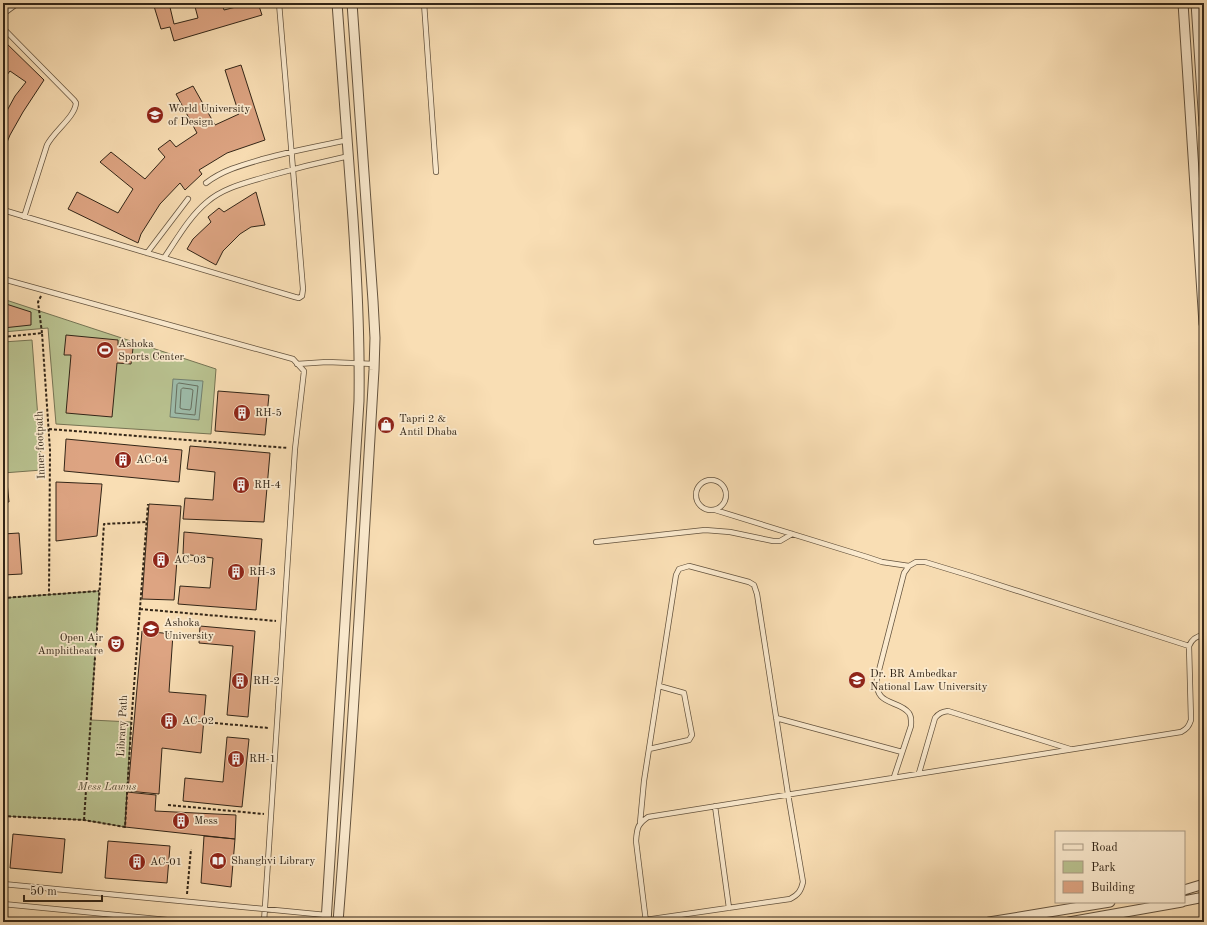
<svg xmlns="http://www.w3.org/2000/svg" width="1207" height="925" font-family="'Old Standard TT',serif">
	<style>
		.green { fill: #b9c290; stroke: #767454 }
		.water { fill: #9ebcaa; stroke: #73806f }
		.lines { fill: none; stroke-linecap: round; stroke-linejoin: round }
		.shore { stroke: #687060; stroke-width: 1 }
		.building { fill: #dda482; stroke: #322517 }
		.lane-casing { stroke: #64533e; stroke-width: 6 }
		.street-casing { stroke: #64533e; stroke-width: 11 }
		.path { stroke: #322517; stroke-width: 2; stroke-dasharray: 3 2; stroke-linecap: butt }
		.lane { stroke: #fbeace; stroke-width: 4.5 }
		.street { stroke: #fbeace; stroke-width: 9 }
		.labels { text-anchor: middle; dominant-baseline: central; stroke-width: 3.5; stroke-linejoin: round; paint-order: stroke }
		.poi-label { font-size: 11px; fill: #322517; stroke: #fbeace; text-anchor: start }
		.street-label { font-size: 11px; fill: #322517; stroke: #fbeace }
		.park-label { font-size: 11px; font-style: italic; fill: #544c35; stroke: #fbeace }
	</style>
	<rect width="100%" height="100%" fill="#f9deb4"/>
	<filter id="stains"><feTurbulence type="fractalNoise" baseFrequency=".005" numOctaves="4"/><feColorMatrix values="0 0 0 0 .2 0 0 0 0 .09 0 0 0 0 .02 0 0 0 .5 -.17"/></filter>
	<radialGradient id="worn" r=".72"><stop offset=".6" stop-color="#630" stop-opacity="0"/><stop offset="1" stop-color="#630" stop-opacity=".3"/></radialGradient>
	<path class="green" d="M3,299L216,369L211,434L56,424L48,328L3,332Z
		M32,340L42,470L3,473V342Z
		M99,591L91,720L131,722L125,827L84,820L3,816V598Z
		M3,820L7,821L6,868H3Z"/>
	<path class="water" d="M173,379L203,381L199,420L170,417Z"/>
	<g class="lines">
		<path class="shore" d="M179,383L198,386L195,415L175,413L177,385Z
			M183,388L191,389L193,390L191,408L190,410L182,409L180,408L181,390Z"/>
	</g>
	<path class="building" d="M153,3H169L174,24L198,18L194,3H222L224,10L248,4L247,3H258L262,15L174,41L170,27L161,29Z
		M3,40L44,80L23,112L10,135L3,152V118L15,96L26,82L10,71L3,80Z
		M241,65L265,140L227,153L199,170L202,174L185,190L180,183L160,204L141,234L138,243L68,209L77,192L118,213L133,189L100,162L111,152L145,179L165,157L158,149L170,140L176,147L197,133L176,94L193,86L215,125L239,114L225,70Z
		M256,192L265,225L251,227L240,234L223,251L216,265L187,249L193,239L211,222L208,217L219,208L224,212Z
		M3,303L31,312V325L3,328Z
		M66,335L118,340V347L133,348L131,364L117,363L112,417L66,413L71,355H64Z
		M218,391L269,395L265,435L215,431Z
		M66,439L182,450L179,482L64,471Z
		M190,446L270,453L264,522L183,519L185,498L213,500L215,472L187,469Z
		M3,482H7L9,502H3Z
		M56,482L102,484L97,536L56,541Z
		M149,504L181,506L174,600L142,599Z
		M184,532L262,539L256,610L178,604L180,586L210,588L213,558L183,554Z
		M19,533L22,574L3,575V534Z
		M200,626L255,631L248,717L227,715L233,646L199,643Z
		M142,631L173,634L169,692L206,695L201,753L162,748L159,794L128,791Z
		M227,737L249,739L242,807L183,801L185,778L223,782Z
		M127,792L156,795L155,811L236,815L235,839L125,827Z
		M13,834L65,839L62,873L10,868Z
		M204,836L235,839L231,887L201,883Z
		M108,841L170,846L167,883L105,878Z"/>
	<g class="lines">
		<g class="lane-casing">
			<path id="lane" d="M424,3L436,172
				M3,14L18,3
				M3,28L74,100L76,103C75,117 54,131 47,145L24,217
				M206,183C223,170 242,165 263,159C291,151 319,146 348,140
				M3,210L295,297L299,298L302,296L303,289L279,3
				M147,253L188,199
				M164,258C177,239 189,217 207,202C223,188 245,183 265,177C293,169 321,162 349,156
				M3,279L293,359L304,371L295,449L264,922
				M297,364L327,362L375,364
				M696 495a15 15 0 1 1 30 0a15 15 0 1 1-30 0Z
				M715,510L867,557L882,562L909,566
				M596,542L705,530L730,532L773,541H780L792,534
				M776,718L902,752
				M649,749L689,740L692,735L684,693L659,686
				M919,773L935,718C939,713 942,712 948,711L1070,749
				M894,777L911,726C911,721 912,717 909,713C898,699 874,707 877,678L904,573L909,566L916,562H925L971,576L1189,646
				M715,806L729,908
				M640,823L644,781L676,575L679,569L689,566L749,582L754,585L757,594L788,794L803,882C801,891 798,895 790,899L645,920
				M3,884L326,915
				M3,904L188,922
				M646,922L636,841C637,827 638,824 648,817L1181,732C1187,729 1189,726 1191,720L1189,646C1192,639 1196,636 1204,635"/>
		</g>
		<g class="street-casing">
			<path id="street" d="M1183,3L1204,324
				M1196,3L1204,125
				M1184,890L1204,884
				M1184,901L1204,897
				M326,922L359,401C360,340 357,279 353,219C348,147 343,75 337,3
				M338,922C353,738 363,554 374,370L375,338L373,301L352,3
				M989,922L1110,902
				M1069,922L1182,902"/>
		</g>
		<path class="path" d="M41,296L38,302L42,333
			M3,337L42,333L50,450L49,595
			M49,429L288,448
			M3,598L99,591
			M140,609L276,621
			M215,723L269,728
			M168,805L264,814
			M3,816L84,820L125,827L132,712L148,504
			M84,820L104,524L146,522
			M187,894L191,849"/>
		<use href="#lane" class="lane"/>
		<use href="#street" class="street"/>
	</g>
	<defs>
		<g id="university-disc" transform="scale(0.9)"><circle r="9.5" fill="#8f2418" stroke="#fbeace"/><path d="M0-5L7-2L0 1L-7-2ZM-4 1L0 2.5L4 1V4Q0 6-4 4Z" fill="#fff"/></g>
		<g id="stadium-disc" transform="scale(0.9)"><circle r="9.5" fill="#8f2418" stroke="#fbeace"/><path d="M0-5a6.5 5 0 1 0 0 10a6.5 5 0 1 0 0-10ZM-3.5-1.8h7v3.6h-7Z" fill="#fff"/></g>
		<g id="building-disc" transform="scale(0.9)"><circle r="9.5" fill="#8f2418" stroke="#fbeace"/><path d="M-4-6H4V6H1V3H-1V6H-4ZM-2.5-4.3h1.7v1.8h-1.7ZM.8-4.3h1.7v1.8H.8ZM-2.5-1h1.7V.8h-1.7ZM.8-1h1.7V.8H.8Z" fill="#fff"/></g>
		<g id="shop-disc" transform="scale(0.9)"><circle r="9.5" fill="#8f2418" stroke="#fbeace"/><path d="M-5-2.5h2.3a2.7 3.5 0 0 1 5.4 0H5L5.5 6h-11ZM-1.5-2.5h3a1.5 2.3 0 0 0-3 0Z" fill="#fff"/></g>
		<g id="theatre-disc" transform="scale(0.9)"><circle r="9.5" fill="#8f2418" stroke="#fbeace"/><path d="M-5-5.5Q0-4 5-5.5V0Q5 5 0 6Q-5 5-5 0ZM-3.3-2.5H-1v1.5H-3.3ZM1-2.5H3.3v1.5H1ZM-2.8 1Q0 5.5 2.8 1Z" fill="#fff"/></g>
		<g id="library-disc" transform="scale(0.9)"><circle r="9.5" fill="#8f2418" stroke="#fbeace"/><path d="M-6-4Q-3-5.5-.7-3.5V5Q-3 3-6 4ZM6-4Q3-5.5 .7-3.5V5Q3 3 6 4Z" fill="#fff"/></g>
	</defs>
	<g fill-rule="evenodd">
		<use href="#university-disc" x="155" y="115"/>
		<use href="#stadium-disc" x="105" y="350"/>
		<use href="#building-disc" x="242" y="413"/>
		<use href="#shop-disc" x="386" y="425"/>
		<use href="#building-disc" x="123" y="460"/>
		<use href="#building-disc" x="241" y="485"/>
		<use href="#building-disc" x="161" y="560"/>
		<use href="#building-disc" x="236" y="572"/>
		<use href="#university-disc" x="151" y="629"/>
		<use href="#theatre-disc" x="116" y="644"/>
		<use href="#university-disc" x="857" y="680"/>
		<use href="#building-disc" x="240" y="681"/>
		<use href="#building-disc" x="169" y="721"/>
		<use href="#building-disc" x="236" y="759"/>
		<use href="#building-disc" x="181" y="821"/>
		<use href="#library-disc" x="218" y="861"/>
		<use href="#building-disc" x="137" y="862"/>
	</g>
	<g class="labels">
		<g class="poi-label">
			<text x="168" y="109">World University<tspan x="168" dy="13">of Design</tspan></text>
			<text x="118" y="344">Ashoka<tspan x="118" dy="13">Sports Center</tspan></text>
			<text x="255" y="413">RH-5</text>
			<text x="399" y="419">Tapri 2 &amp;<tspan x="399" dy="13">Antil Dhaba</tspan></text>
			<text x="136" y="460">AC-04</text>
			<text x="254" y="485">RH-4</text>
			<text x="174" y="560">AC-03</text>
			<text x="249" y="572">RH-3</text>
			<text x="164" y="623">Ashoka<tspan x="164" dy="13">University</tspan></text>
			<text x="103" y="638" text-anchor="end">Open Air<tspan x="103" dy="13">Amphitheatre</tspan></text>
			<text x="870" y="674">Dr. BR Ambedkar<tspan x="870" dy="13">National Law University</tspan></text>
			<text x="253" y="681">RH-2</text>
			<text x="182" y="721">AC-02</text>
			<text x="249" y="759">RH-1</text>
			<text x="194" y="821">Mess</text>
			<text x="231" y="861">Shanghvi Library</text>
			<text x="150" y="862">AC-01</text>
		</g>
		<g class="street-label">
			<text transform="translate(41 445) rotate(-92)">Inner footpath</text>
			<text transform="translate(123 726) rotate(-87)">Library Path</text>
		</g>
		<g class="park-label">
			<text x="107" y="787">Mess Lawns</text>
		</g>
	</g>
	<rect width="1207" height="925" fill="none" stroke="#f9deb4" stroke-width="16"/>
	<rect x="4" y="4" width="1199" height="917" fill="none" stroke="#322517" stroke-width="2"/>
	<rect x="8" y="8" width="1191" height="909" fill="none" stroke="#322517"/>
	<rect x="1055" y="831" width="130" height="72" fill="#fbeace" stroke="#ab9b85"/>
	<rect x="1063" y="844" width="20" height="6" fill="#fbeace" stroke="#ab9b85"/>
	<text x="1091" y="851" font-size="12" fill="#322517">Road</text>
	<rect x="1063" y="861" width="20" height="12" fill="#b9c290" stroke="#ab9b85"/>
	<text x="1091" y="871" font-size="12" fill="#322517">Park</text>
	<rect x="1063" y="881" width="20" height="12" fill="#dda482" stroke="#ab9b85"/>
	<text x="1091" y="891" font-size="12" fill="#322517">Building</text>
	<path d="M24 895v6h78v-6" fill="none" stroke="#322517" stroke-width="2"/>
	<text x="30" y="895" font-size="12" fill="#322517" stroke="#fbeace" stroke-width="3" paint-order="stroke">50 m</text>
	<rect width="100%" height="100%" filter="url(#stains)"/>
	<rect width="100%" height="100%" fill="url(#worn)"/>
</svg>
